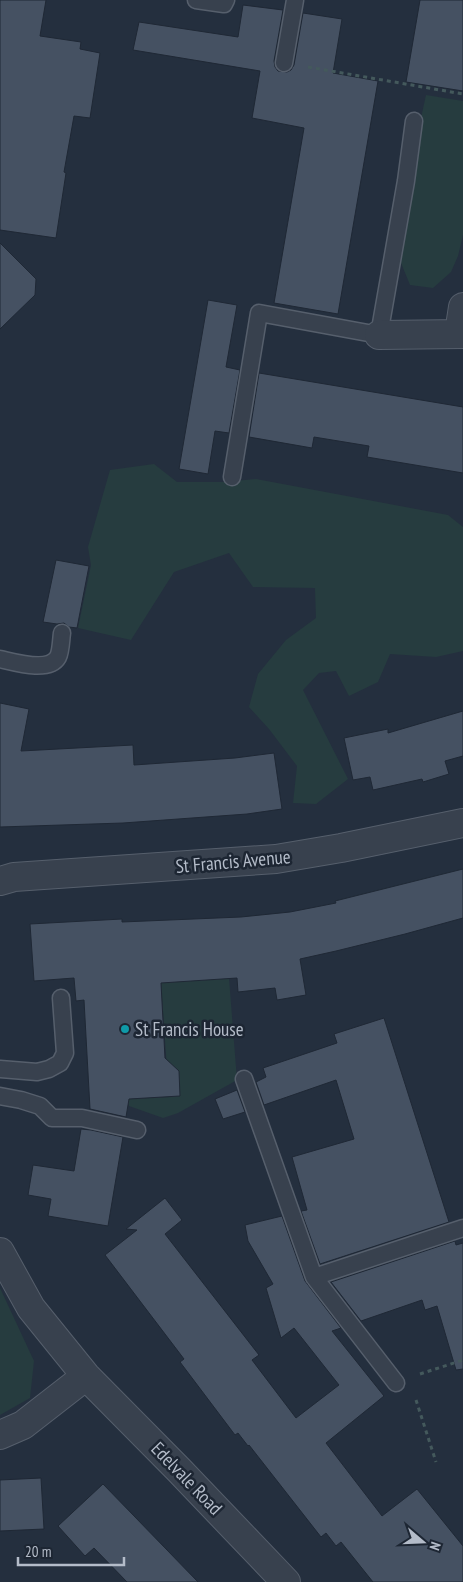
<svg xmlns="http://www.w3.org/2000/svg" width="463" height="1582" font-family="'PT Sans Narrow',sans-serif">
	<style>
		.green { fill: #263c3f }
		.building { fill: #455162; stroke: #1f2835 }
		.lines { fill: none; stroke-linecap: round; stroke-linejoin: round }
		.service-casing { stroke: #565f6c; stroke-width: 19 }
		.minor-casing { stroke: #565f6c; stroke-width: 30 }
		.path { stroke: #44595c; stroke-width: 3; stroke-dasharray: 4 4; stroke-linecap: butt }
		.service { stroke: #38414e; stroke-width: 16 }
		.minor { stroke: #38414e; stroke-width: 28 }
		.culture-dot { fill: #0f9aa8; stroke: #1d2633; stroke-width: 2 }
		.labels { text-anchor: middle; dominant-baseline: central; stroke-width: 5; stroke-linejoin: round; paint-order: stroke }
		.street-label { font-size: 19px; fill: #b4bcc9; stroke: #1d2633 }
		.poi-label { font-size: 19px; fill: #b4bcc9; stroke: #1d2633; text-anchor: start }
	</style>
	<rect width="100%" height="100%" fill="#242f3e"/>
	<path class="green" d="M426,95L463,101V235L458,256L451,272L433,288L410,285L399,258L412,159Z
		M154,464L177,482H223L256,479L448,515L463,527V651L436,657L390,654L378,682L349,696L336,671L319,673L303,690L348,779L316,804L293,803L297,766L269,729L249,707L258,674L286,640L316,618L315,588L253,587L229,553L174,572L131,640L78,628L91,565L88,547L110,470Z
		M229,978L237,1080L178,1113L163,1118L129,1106L128,1099L169,1097L161,983Z
		M0,1288L34,1361L30,1398L0,1415Z"/>
	<path class="building" d="M0,0H46L40,36L81,42L80,49L100,53L90,118L74,116L64,172L66,173L56,238L0,230Z
		M420,0H463V91L406,82Z
		M243,5L283,10L274,61L275,67L278,71L287,72L291,70L294,65L303,13L342,19L333,73L378,81L338,314L274,303L304,128L252,118L260,71L133,50L139,22L238,37Z
		M0,243L36,279L35,295L0,329Z
		M208,300L237,305L226,367L240,370L229,433L215,431L208,474L179,469Z
		M259,373L463,407V473L367,457L369,446L314,437L312,448L249,437Z
		M56,560L89,566L77,628L69,627L64,623L57,624L43,622Z
		M0,703L29,709L21,751L133,745L134,765L235,758L274,753L282,809L247,814L123,823L0,827Z
		M463,711V756L445,761L449,774L423,782L422,779L373,790L370,777L353,780L344,738L388,729V733Z
		M463,869V918L405,934L336,951L300,959L306,995L277,1000L275,988L238,992L237,978L161,983L165,1058L179,1071L180,1096L129,1099L126,1117L90,1109L84,1000L76,1001L74,978L34,981L30,924L122,919V922L241,917L290,912L336,903L335,901Z
		M384,1018L449,1222L320,1264L301,1211L307,1210L292,1157L354,1139L336,1080L264,1105L256,1082L266,1077L263,1068L337,1043L334,1034Z
		M237,1090L245,1112L223,1119L215,1099Z
		M81,1129L91,1130L123,1137L108,1226L48,1216L51,1199L28,1195L33,1165L74,1171Z
		M165,1198L182,1220L165,1234L259,1355L252,1360L296,1418L339,1385L294,1328L281,1338L266,1288L273,1284L248,1241L245,1225L282,1216L305,1281L341,1328L332,1331L384,1396L326,1443L382,1516L417,1489L463,1546V1582H373L341,1542L336,1546L326,1533L321,1537L249,1445L248,1446L238,1433L235,1435L180,1362L184,1359L105,1255L137,1230L126,1229Z
		M455,1241L456,1245L463,1243V1369L456,1370L437,1306L425,1310L422,1300L361,1321L331,1282Z
		M41,1478L44,1529L0,1531V1480Z
		M103,1484L167,1550L198,1582H127L94,1548L85,1556L58,1526Z"/>
	<g class="lines">
		<g class="service-casing">
			<path id="service" d="M196,0L224,4L226,0
				M284,63L295,0
				M232,477L259,313L379,335L406,181L414,121
				M0,659C14,662 49,673 58,657C61,651 61,640 62,633
				M0,1069L37,1072L49,1069L60,1063L65,1053L61,998
				M244,1079L314,1277L463,1228
				M0,1096L21,1100L40,1106L52,1118H82L137,1130
				M314,1277L396,1383"/>
		</g>
		<g class="minor-casing">
			<path id="minor" d="M459,333L463,307
				M379,335L463,334
				M0,881L14,877L276,859L341,848L463,823
				M0,1252L31,1308L86,1376L179,1470L286,1582
				M0,1435L23,1425L86,1376"/>
		</g>
		<path class="path" d="M308,67L463,94
			M420,1374L463,1360
			M416,1400L436,1462"/>
		<use href="#service" class="service"/>
		<use href="#minor" class="minor"/>
	</g>
	<circle class="culture-dot" cx="125" cy="1029" r="5"/>
	<g class="labels">
		<g class="street-label">
			<text transform="translate(233 861) rotate(-5)">St Francis Avenue</text>
			<text transform="translate(187 1478) rotate(46)">Edelvale Road</text>
		</g>
		<g class="poi-label">
			<text x="135" y="1029">St Francis House</text>
		</g>
	</g>
	<g transform="translate(423 1542) rotate(109)" stroke="#1d2633" stroke-width="4" paint-order="stroke">
	<path d="M0-4L9 19L0 12L-9 19Z" fill="#b4bcc9"/>
	<text y="-8" font-size="14" font-weight="bold" text-anchor="middle" fill="#b4bcc9">N</text>
	</g>
	<path d="M18 1557v8h106v-8" fill="none" stroke="#b4bcc9" stroke-width="2.5"/>
	<text x="25" y="1557" font-size="15" fill="#b4bcc9" stroke="#1d2633" stroke-width="4" paint-order="stroke">20 m</text>
</svg>
